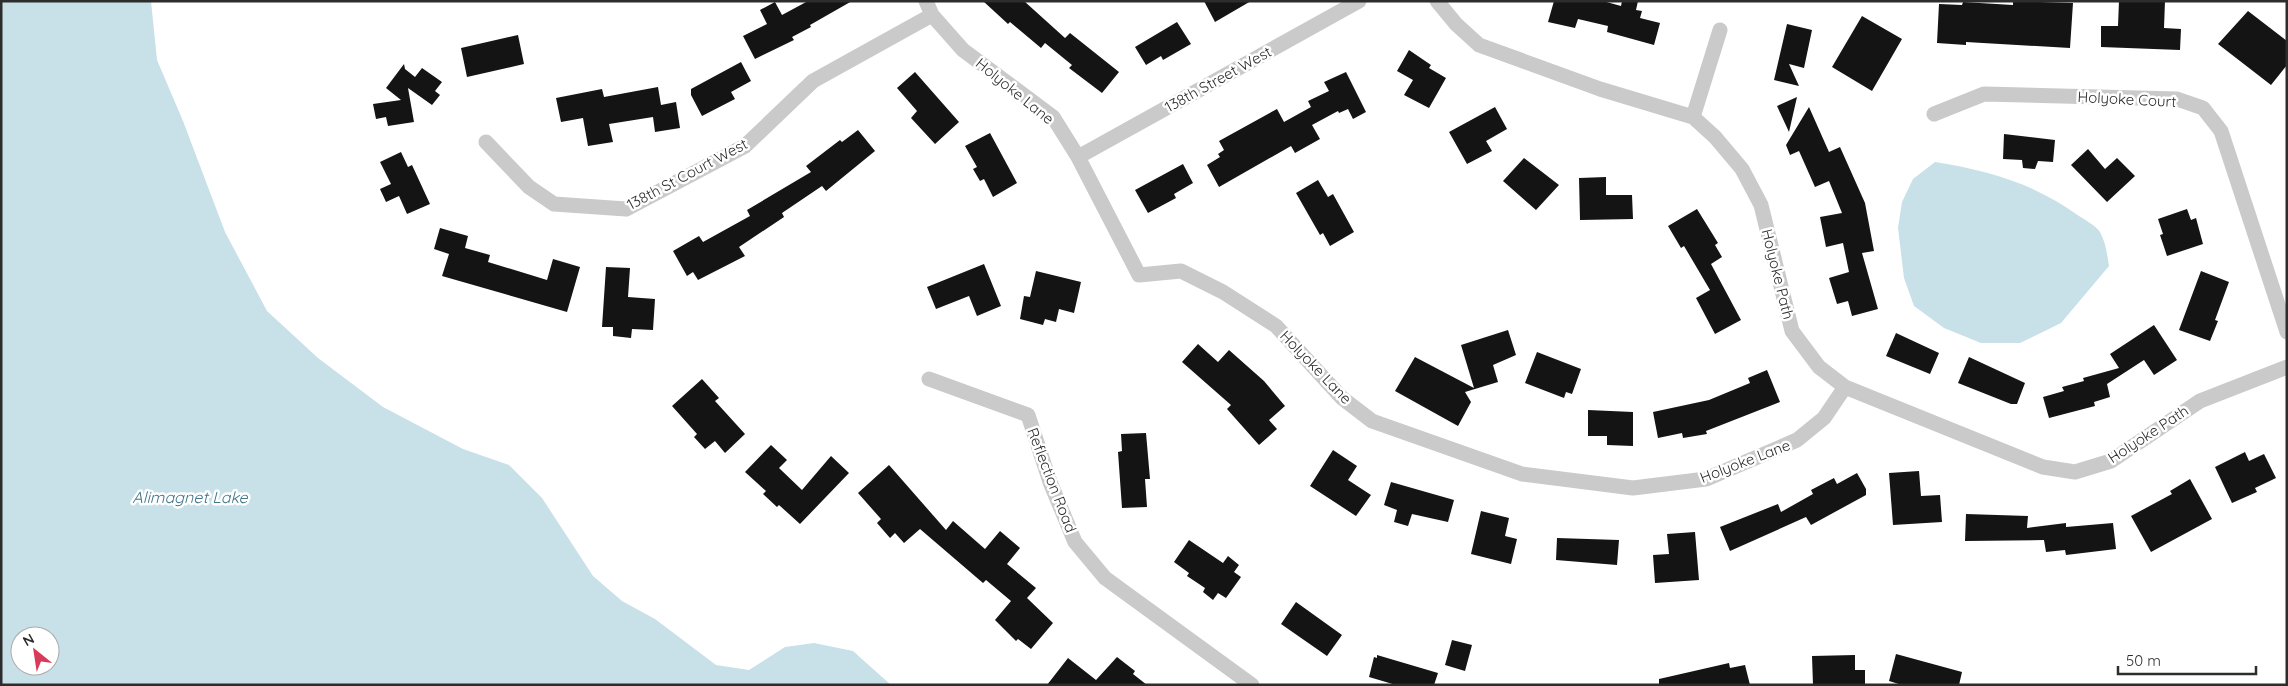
<svg xmlns="http://www.w3.org/2000/svg" width="2288" height="686" font-family="Quicksand,sans-serif">
	<style>
		.water { fill: #c8e0e8; fill-rule: evenodd }
		.building { fill: #141414 }
		.lines { fill: none; stroke-linecap: round; stroke-linejoin: round }
		.minor { stroke: #cacaca; stroke-width: 15 }
		.labels { text-anchor: middle; dominant-baseline: central; stroke-width: 5; stroke-linejoin: round; paint-order: stroke }
		.street-label { font-size: 15px; fill: #2d2d2d; stroke: #fff }
		.water-label { font-size: 16px; font-style: italic; fill: #417589; stroke: #fff }
	</style>
	<rect width="100%" height="100%" fill="#fff"/>
	<path class="water" d="M1,1H151L157,60L183,121L225,232L267,311L318,358L383,407L463,449L509,465L542,498L593,576L622,601L655,619L716,665L749,670L785,647L814,643L853,651L891,685H1ZM20,636H50V666H20Z
		M1935,162C1990,171 2033,183 2079,216C2085,220 2096,226 2100,232C2106,243 2107,254 2109,266L2061,323L2020,343H1981L1944,328L1914,306L1904,278L1898,228L1902,202L1913,179Z"/>
	<path class="building" d="M808,1H852L810,25L811,27L792,37L794,40L755,59L743,36L767,24L760,10L775,2L782,15Z
		M983,1H1024L1065,38L1070,33L1119,72L1102,93L1069,68L1072,65L1045,43L1041,48L1010,22L1008,24Z
		M1204,1H1251L1215,22Z
		M1554,1H1603L1621,6L1622,1H1638L1636,10L1642,11L1640,18L1660,23L1654,45L1607,32L1608,26L1578,19L1575,28L1548,22Z
		M2013,1L2073,3L2070,48L1966,42V45L1937,43L1939,4L1962,5L1963,2L2013,5Z
		M2119,1H2165L2164,28L2181,29L2180,50L2101,47V26H2118Z
		M2248,11L2287,41V65L2271,85L2218,44Z
		M1862,16L1902,39L1872,91L1832,67Z
		M1177,22L1191,44L1163,60L1161,56L1146,65L1135,47Z
		M1787,24L1812,30L1804,68L1789,64L1799,86L1774,80Z
		M518,35L524,64L467,77L461,48Z
		M1409,50L1431,65L1429,68L1446,78L1429,108L1404,95L1413,80L1397,71Z
		M741,62L751,81L731,92L735,99L702,116L691,95V89Z
		M404,64L405,69L415,77L422,68L442,82L435,91L440,95L432,105L408,88L414,122L388,126L386,117L376,119L373,104L401,100L386,88Z
		M915,72L959,122L935,144L911,118L917,111L897,88Z
		M1346,72L1366,112L1353,119L1348,109L1339,113L1338,111L1312,125L1320,139L1295,153L1291,146L1219,187L1207,165L1220,157L1218,154L1224,150L1219,141L1277,109L1284,122L1311,107L1308,101L1329,91L1324,82Z
		M658,87L661,105L676,102L680,128L655,132L653,117L609,124L613,142L588,146L583,118L561,122L556,98L602,89L604,97Z
		M1797,97L1789,132L1777,106Z
		M1495,107L1507,129L1486,141L1492,151L1467,164L1449,132Z
		M1809,107L1829,152L1840,147L1865,203L1874,251L1862,253L1878,309L1852,316L1848,301L1837,304L1829,278L1849,272L1843,243L1826,247L1820,217L1842,213L1829,181L1815,187L1799,151L1790,155L1786,145Z
		M858,130L875,151L826,191L822,186L782,213L784,217L739,247L745,256L698,280L693,272L687,276L673,251L699,236L703,242L750,216L747,210L811,172L806,166L840,140L842,142Z
		M990,133L1017,183L993,197L984,179L980,181L973,169L977,167L965,146Z
		M2004,134L2055,140L2053,162L2038,161L2035,169L2023,168L2022,160L2003,159Z
		M2088,149L2105,169L2117,158L2135,176L2107,202L2071,165Z
		M401,152L408,167L412,165L430,204L407,214L399,196L386,202L380,189L391,184L380,162Z
		M1524,158L1559,185L1536,210L1503,181Z
		M1183,164L1193,183L1174,194L1176,198L1148,213L1135,190Z
		M1606,177V195H1632L1633,219L1580,220L1579,178Z
		M1318,180L1328,197L1333,194L1354,232L1330,246L1323,233L1320,235L1296,193Z
		M1697,209L1718,243L1715,245L1722,257L1711,264L1741,320L1715,334L1696,298L1710,290L1684,246L1681,248L1668,226Z
		M2187,209L2191,220L2196,218L2203,244L2167,256L2160,235L2163,234L2158,219Z
		M440,228L468,236L465,248L490,255L488,262L547,280L553,259L580,267L567,312L442,276L449,254L434,249Z
		M984,264L1001,306L977,316L969,296L936,309L927,287Z
		M606,267L630,268L628,297L655,299L653,330L632,329L631,338L613,336V327H602Z
		M1036,271L1081,282L1074,313L1059,309L1056,322L1045,319L1043,325L1020,319L1024,296L1030,297Z
		M2201,271L2229,282L2215,320L2218,321L2210,341L2179,330Z
		M2154,325L2177,360L2154,375L2144,360L2107,384L2110,397L2094,402L2095,406L2049,418L2043,397L2064,391L2062,387L2084,381L2083,378L2119,368L2110,354Z
		M1508,330L1516,355L1493,365L1498,382L1465,392L1471,402L1458,426L1395,391L1415,357L1474,388L1461,345Z
		M1896,333L1939,353L1930,374L1886,356Z
		M1198,344L1218,362L1229,350L1264,381L1285,406L1269,420L1277,429L1259,445L1227,409L1231,405L1182,362Z
		M1537,352L1581,369L1572,394L1566,392L1564,398L1525,383Z
		M1969,357L2025,383L2017,404H2011L1958,383Z
		M1767,370L1780,402L1706,431L1707,434L1683,438L1682,433L1658,438L1653,412L1709,400L1750,383L1748,378Z
		M702,379L719,398L715,401L745,434L725,453L715,441L705,449L694,437L697,434L672,406Z
		M1588,410L1633,412V446L1607,445V436H1588Z
		M1146,433L1150,479H1145L1147,507L1122,508L1118,452L1122,451L1121,434Z
		M771,445L787,460L779,468L802,490L831,456L849,473L800,524L779,505L777,507L763,494L766,491L745,472Z
		M1333,450L1357,466L1348,480L1371,495L1356,516L1310,486Z
		M2245,452L2249,461L2264,454L2276,478L2255,488L2257,492L2232,503L2215,467Z
		M889,465L946,530L953,521L985,549L1000,531L1020,548L1007,564L1036,588L1027,598L1053,623L1031,649L1018,639L1016,641L995,620L1011,601L986,580L983,583L920,529L904,543L895,533L890,538L877,523L881,519L858,493Z
		M1919,471L1921,496L1940,495L1942,522L1893,525L1889,473Z
		M1857,473L1866,489V495L1811,525L1806,517L1730,551L1720,527L1778,504L1781,512L1813,494L1811,490L1834,478L1837,484Z
		M2190,479L2212,519L2151,552L2131,516L2172,494L2170,491Z
		M1391,482L1454,500L1448,522L1412,514L1408,526L1394,522L1397,510L1384,505Z
		M1481,511L1509,518L1505,536L1517,539L1511,564L1471,554Z
		M1966,514L2028,516L2027,528L2066,523V527L2113,523L2116,549L2066,555L2065,550L2046,552L2044,540L1965,541Z
		M1695,532L1699,580L1655,583L1653,555L1669,554L1667,534Z
		M1557,538L1619,540L1617,565L1556,560Z
		M1189,540L1223,563L1228,556L1239,565L1234,572L1241,577L1226,598L1218,593L1213,600L1203,592L1205,588L1187,576L1189,573L1174,562Z
		M1296,602L1342,635L1327,656L1281,624Z
		M1452,640L1472,645L1465,671L1445,665Z
		M1896,654L1962,672L1959,685H1902L1889,681Z
		M1377,655L1438,673L1434,685H1396L1369,677L1374,657L1377,658Z
		M1855,655V670H1865V685H1813L1812,656Z
		M1117,657L1135,671L1133,674L1147,685H1047L1068,658L1096,680Z
		M1729,663L1730,668L1745,665L1750,685H1659V679Z"/>
	<g class="lines">
		<path class="minor" d="M926,1L932,15L963,50L1053,117L1078,157L1139,275L1181,271L1223,292L1276,326L1342,398L1372,421L1522,474L1633,488L1706,479L1797,440L1824,418L1845,387
			M1437,1L1456,24L1479,45L1600,89L1693,117L1715,137L1742,169L1761,205L1792,331L1819,367L1845,387L2043,467L2075,472L2111,461L2200,401L2287,367
			M1934,114L1984,94L2177,99L2203,108L2221,131L2287,332
			M1693,117L1720,30
			M486,142L529,187L554,204L626,209L745,146L813,81L932,15
			M1078,157L1359,1
			M929,379L1028,415L1050,482L1075,542L1105,578L1252,685"/>
	</g>
	<g class="labels">
		<g class="street-label">
			<text transform="translate(1218 79) rotate(-29)">138th Street West</text>
			<text transform="translate(1015 91) rotate(39)">Holyoke Lane</text>
			<text transform="translate(2127 99) rotate(3)">Holyoke Court</text>
			<text transform="translate(687 174) rotate(-28)">138th St Court West</text>
			<text transform="translate(1778 274) rotate(76)">Holyoke Path</text>
			<text transform="translate(1316 367) rotate(46)">Holyoke Lane</text>
			<text transform="translate(2148 434) rotate(-33)">Holyoke Path</text>
			<text transform="translate(1745 461) rotate(-21)">Holyoke Lane</text>
			<text transform="translate(1052 480) rotate(69)">Reflection Road</text>
		</g>
		<g class="water-label">
			<text x="190" y="497">Alimagnet Lake</text>
		</g>
	</g>
	<rect width="2288" height="686" fill="none" stroke="#2d2d2d" stroke-width="5"/>
	<g transform="translate(35 651) rotate(330)"><circle r="24" fill="#ffffff" stroke="#ababab"/>
	<path d="M0-4L9 19L0 12L-9 19Z" fill="#d83b59"/>
	<text y="-8" font-size="14" font-weight="bold" text-anchor="middle" fill="#2d2d2d">N</text>
	</g>
	<path d="M2118 666v8h138v-8" fill="none" stroke="#2d2d2d" stroke-width="2.5"/>
	<text x="2126" y="666" font-size="15" fill="#2d2d2d" stroke="#ffffff" stroke-width="4" paint-order="stroke">50 m</text>
</svg>
